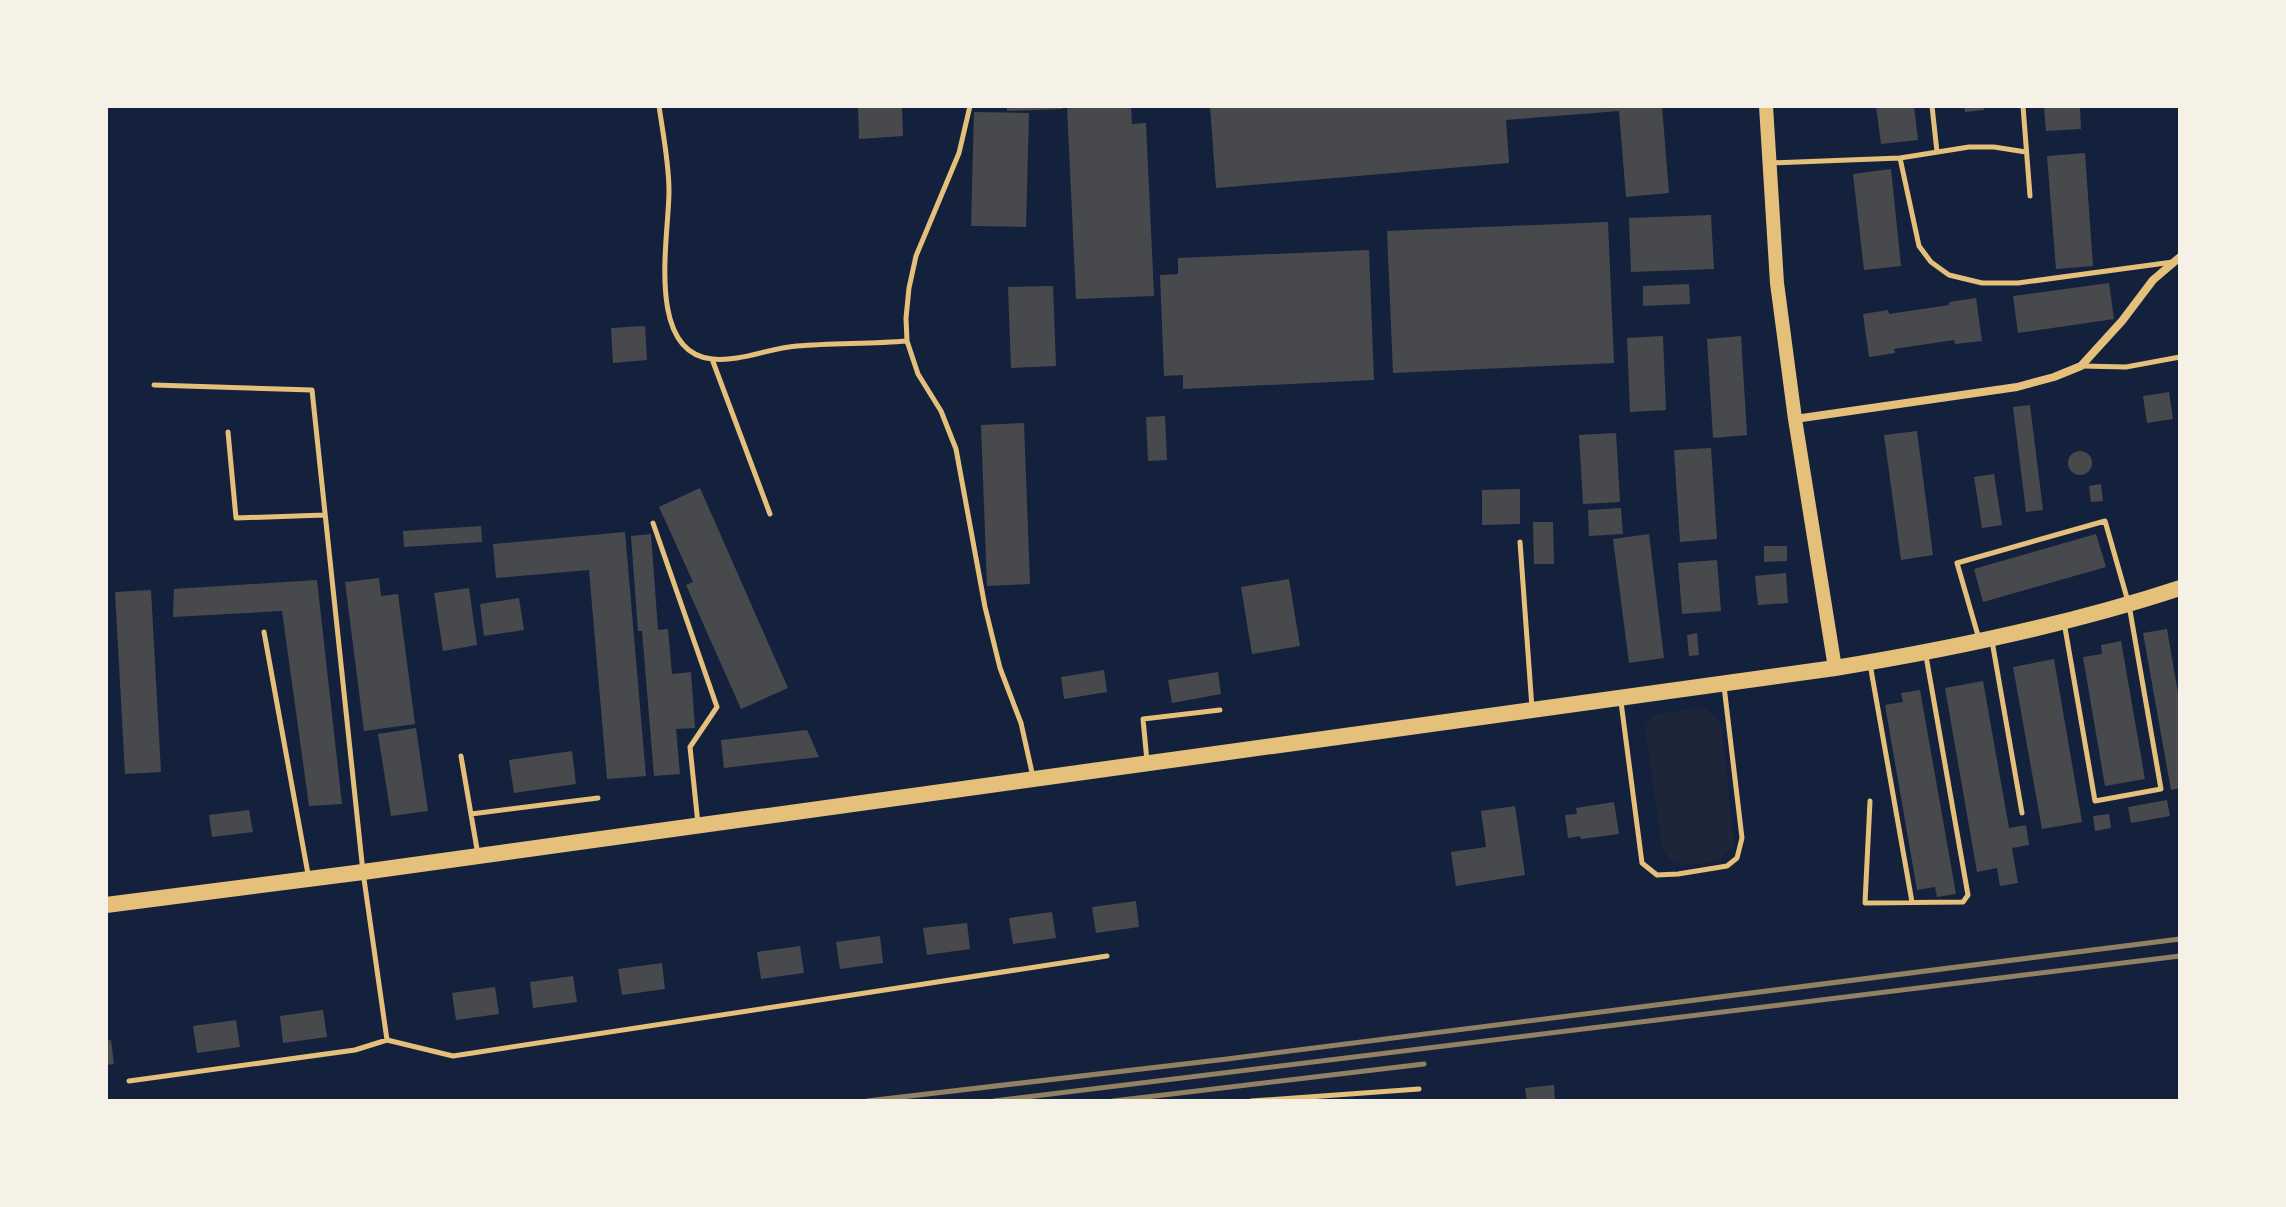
<svg xmlns="http://www.w3.org/2000/svg" width="2286" height="1207" font-family="Barlow,sans-serif">
	<style>
		.green { fill: #1d2539 }
		.building { fill: #48494c }
		.lines { fill: none; stroke-linecap: round; stroke-linejoin: round }
		.service { stroke: #e5c07b; stroke-width: 5 }
		.minor { stroke: #e5c07b; stroke-width: 8 }
		.tertiary { stroke: #e5c07b; stroke-width: 14 }
		.secondary { stroke: #e5c07b; stroke-width: 16 }
		.rail { stroke: #918062; stroke-width: 5 }
	</style>
	<rect width="100%" height="100%" fill="#14213d"/>
	<path class="green" d="M1700,707C1712,710 1716,717 1722,728L1734,844C1729,861 1692,868 1677,863C1670,860 1667,855 1662,849L1646,733V725L1655,715Z"/>
	<path class="building" d="M858,106H902L903,136L859,139Z
		M1007,106H1062V109L1007,111Z
		M1067,106H1131L1132,124L1146,123L1154,296L1076,299Z
		M1210,106H1662L1669,193L1626,197L1619,111L1506,120L1509,163L1216,188Z
		M1876,106H1914L1918,140L1881,144Z
		M1964,106H1984V110L1965,112Z
		M2044,106H2080L2081,129L2046,131Z
		M974,112L1029,113L1026,227L971,226Z
		M2085,153L2093,266L2056,269L2047,156Z
		M1891,169L1901,266L1864,270L1853,174Z
		M1711,215L1714,269L1631,272L1629,218Z
		M1608,222L1614,363L1393,373L1387,231Z
		M1369,250L1374,380L1183,389V375L1164,376L1160,275L1178,274V258Z
		M2109,283L2114,319L2018,333L2013,296Z
		M1689,284L1690,304L1643,306V286Z
		M1053,286L1056,366L1011,368L1008,287Z
		M1976,298L1982,341L1955,344L1954,340L1894,349L1895,353L1869,357L1863,314L1888,310L1889,314L1949,305V302Z
		M645,326L647,360L613,363L611,328Z
		M1663,336L1666,410L1630,412L1627,338Z
		M1741,336L1747,435L1713,438L1707,339Z
		M2169,392L2173,419L2147,423L2143,396Z
		M2030,405L2043,510L2026,512L2013,407Z
		M1165,416L1167,460L1148,461L1146,417Z
		M1024,423L1030,584L987,586L981,425Z
		M1917,431L1933,555L1901,560L1884,435Z
		M1616,433L1620,502L1583,504L1579,435Z
		M1711,448L1717,539L1680,542L1674,450Z
		M2068 463a12 12 0 1 1 24 0a12 12 0 1 1-24 0Z
		M1994,474L2002,525L1982,528L1974,477Z
		M2101,484L2103,501L2091,502L2089,486Z
		M700,488L788,688L741,709L686,585L693,582L659,507Z
		M1520,489V524L1482,525V490Z
		M1621,508L1623,534L1589,536L1588,510Z
		M1533,522H1553L1554,564H1534Z
		M481,526L482,542L404,547L403,531Z
		M625,532L646,776L607,779L589,570L496,578L493,544Z
		M651,534L658,630L668,629L672,674L691,672L695,728L676,729L680,774L654,776L642,631H638L631,536Z
		M1649,534L1664,658L1629,663L1613,539Z
		M2096,534L2106,567L1983,602L1974,569Z
		M1764,546H1787V561L1764,562Z
		M1717,560L1721,611L1682,614L1678,563Z
		M1786,573L1788,603L1758,605L1755,576Z
		M379,578L381,596L398,594L415,724L364,731L345,582Z
		M1289,579L1300,646L1252,654L1241,587Z
		M317,580L342,804L309,806L282,611L173,617L174,589Z
		M469,588L477,645L443,651L434,593Z
		M151,590L161,772L125,774L115,592Z
		M519,598L524,630L484,636L480,604Z
		M2167,629L2180,705V788L2171,790L2143,633Z
		M1697,633L1699,655L1689,656L1687,635Z
		M2121,641L2145,779L2105,786L2083,657L2102,654L2101,645Z
		M2054,659L2082,822L2042,829L2013,667Z
		M1104,670L1107,692L1064,699L1061,677Z
		M1218,672L1221,694L1172,703L1168,680Z
		M1983,681L2009,828L2026,825L2029,845L2012,848L2018,883L2000,886L1997,868L1977,872L1945,688Z
		M1920,690L1956,894L1937,897L1935,887L1917,890L1885,705L1903,702L1901,693Z
		M416,728L428,811L391,816L378,734Z
		M807,730L819,757L724,768L721,740Z
		M572,751L576,784L514,793L509,760Z
		M2167,800L2170,816L2131,823L2128,807Z
		M1614,802L1619,834L1581,839L1580,836L1568,838L1565,815L1577,814L1576,808Z
		M1515,806L1525,875L1456,886L1451,852L1486,847L1481,811Z
		M249,810L253,832L212,837L209,815Z
		M2109,814L2111,828L2095,831L2093,816Z
		M1136,901L1139,927L1096,933L1092,907Z
		M1052,912L1056,938L1013,944L1009,918Z
		M967,923L970,949L927,955L923,928Z
		M880,936L883,963L840,969L836,942Z
		M800,946L804,973L761,979L757,952Z
		M662,963L665,989L622,995L618,969Z
		M573,976L577,1002L533,1008L530,982Z
		M495,987L499,1014L456,1020L452,993Z
		M323,1010L327,1037L283,1043L280,1016Z
		M236,1020L240,1047L197,1053L193,1026Z
		M111,1040L114,1064L106,1065V1041Z
		M1554,1085L1555,1101H1527L1525,1088Z"/>
	<g class="lines">
		<path class="service" d="M659,106C663,134 669,163 669,191C669,236 645,352 712,359C740,362 769,348 797,346C833,343 870,344 907,341
			M970,106L959,153L916,256L909,288L906,318L907,341L918,374L941,411L956,449L985,607L1000,668L1021,723L1033,777
			M1932,106L1937,152
			M2023,106L2030,196
			M1900,158L1919,246L1931,262L1949,275L1982,283H2018L2173,262
			M1770,163L1900,158L1969,147H1994L2026,152
			M712,359L770,514
			M2082,366L2126,367L2180,357
			M154,385L312,390L363,872L387,1040L453,1056L1107,956
			M228,432L236,518L324,515
			M653,523L717,707L690,747L698,824
			M1520,542L1532,708
			M264,632L308,874
			M1979,639L1957,563L2105,521L2129,605L2161,789L2095,801L2064,622
			M1992,641L2022,813
			M1870,664L1912,902
			M1621,702L1642,863L1657,875L1678,874L1727,866L1737,858L1742,838L1724,686
			M461,756L478,855
			M1147,761L1143,719L1220,710
			M1870,801L1865,903L1963,902L1968,895L1926,656
			M471,814L598,798
			M129,1081L355,1050L387,1040
			M1251,1101L1419,1089"/>
		<path class="minor" d="M1795,419L2017,387L2054,377L2081,366L2122,321L2153,280L2180,257"/>
		<path class="tertiary" d="M1766,106L1777,283L1795,419L1835,668"/>
		<path class="secondary" d="M106,905L363,872L1835,668C1951,649 2068,625 2180,588"/>
		<path class="rail" d="M867,1101L1227,1059L2180,939
			M994,1101L2180,956
			M1113,1101L1424,1064"/>
	</g>
	<rect width="2286" height="1207" fill="none" stroke="#f6f1e7" stroke-width="216"/>
</svg>
